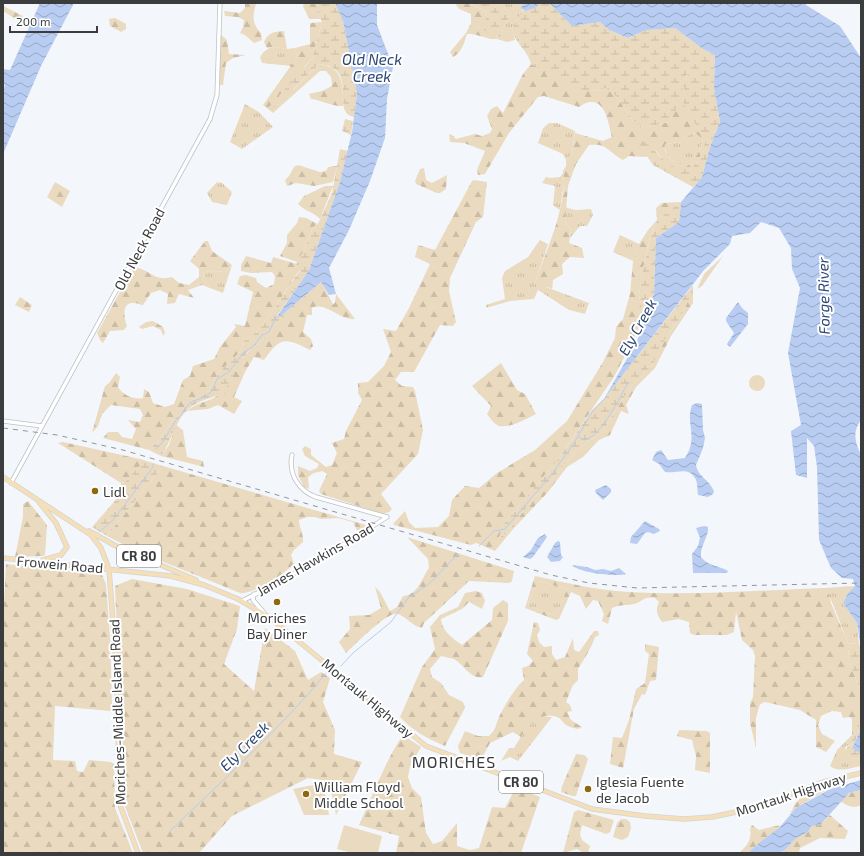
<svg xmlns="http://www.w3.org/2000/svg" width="864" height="856" font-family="'Exo 2',sans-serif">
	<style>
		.grass { fill: url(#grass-tufts) }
		.forest { fill: url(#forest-firs); fill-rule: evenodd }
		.wetland { fill: url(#wetland-marsh) }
		.pitch { fill: #eadabf }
		.water { fill: url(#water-waves) }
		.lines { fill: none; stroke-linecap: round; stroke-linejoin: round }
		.stream { stroke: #b8cdf1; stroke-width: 1 }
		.minor-casing { stroke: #bdc0c5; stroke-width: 5 }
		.major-casing { stroke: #d4d4d5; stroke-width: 5.5 }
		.minor { stroke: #fff; stroke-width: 3.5 }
		.major { stroke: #f4dfb9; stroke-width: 4 }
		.rail { stroke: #929498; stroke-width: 1; stroke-dasharray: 5 5; stroke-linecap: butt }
		.poi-dot { fill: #8f680d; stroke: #fff; stroke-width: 1.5 }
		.labels { text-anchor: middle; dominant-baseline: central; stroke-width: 4; stroke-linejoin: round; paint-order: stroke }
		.shield { fill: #fff; stroke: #767678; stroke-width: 1 }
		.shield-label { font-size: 13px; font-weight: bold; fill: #3b3c3e }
		.street-label { font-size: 14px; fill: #3b3c3e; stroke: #fff }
		.poi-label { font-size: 14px; fill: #3b3c3e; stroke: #fff; text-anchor: start }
		.water-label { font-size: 15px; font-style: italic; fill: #2d4776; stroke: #fff }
		.quarter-label { font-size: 16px; letter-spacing: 1px; fill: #373a3e; stroke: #fff }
	</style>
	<defs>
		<pattern id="grass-tufts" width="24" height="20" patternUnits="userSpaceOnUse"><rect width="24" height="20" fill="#eadabf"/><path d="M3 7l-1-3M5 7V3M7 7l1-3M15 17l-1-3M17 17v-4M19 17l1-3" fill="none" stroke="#cabca5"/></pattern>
		<pattern id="forest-firs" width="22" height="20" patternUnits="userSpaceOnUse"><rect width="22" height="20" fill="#eadabf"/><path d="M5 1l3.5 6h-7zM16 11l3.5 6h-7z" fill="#cabca5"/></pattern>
		<pattern id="wetland-marsh" width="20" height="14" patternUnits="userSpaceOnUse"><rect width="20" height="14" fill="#eadabf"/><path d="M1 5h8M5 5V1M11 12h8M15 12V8" fill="none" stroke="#cabca5"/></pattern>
		<pattern id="water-waves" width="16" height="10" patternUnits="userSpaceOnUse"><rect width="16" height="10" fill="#b8cdf1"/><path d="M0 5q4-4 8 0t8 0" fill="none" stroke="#97a8c5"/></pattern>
	</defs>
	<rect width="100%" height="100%" fill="#f3f7fc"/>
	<path class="grass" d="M499,3H525L520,8L523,11L512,28L515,40L507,42L497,39L511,14Z
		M274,47L287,49L295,48L297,57L291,66L262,63L260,57C264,51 267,48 274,47Z
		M245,104L259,112L273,127L242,149L230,142Z
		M549,123H557L575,131L572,154L566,160L563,154L538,143L543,128Z
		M695,133L703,138C701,150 696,160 686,167C675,164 664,157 665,144L680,142L690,134Z
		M563,173L564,182L560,210L553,205L555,186L542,183L546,177L550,178L560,177Z
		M217,182L222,183L232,192L227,205L212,202L207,193Z
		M566,205L567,208L576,210L591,209L593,215L587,226H580L570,238L571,230L565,222Z
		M620,235L639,244L633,261L613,252Z
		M540,240L548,244L535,283L589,303L585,314L569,310L538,290L534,299L510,301L486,308V305L505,299L502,278L505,271L528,257Z
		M232,265L223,293L202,285L204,272L212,271L226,272Z
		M539,581L567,589L557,614L554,615L529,606L528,603Z
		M855,586L848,593L843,603L857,623L859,644L848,643C843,631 832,597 824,588Z
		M539,716L552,717L518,761L510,757L501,761L509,748H514L526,728Z
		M856,733L851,744L845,747L847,758L861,759V766C851,768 838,773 830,766L837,750L853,734Z"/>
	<path class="forest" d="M245,3H256C253,17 251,22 261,33L262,40L254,43L245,35L240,33L243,27L244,20L238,17L225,16L224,11L240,13L245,8Z
		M304,3H318L317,11L321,19H309L303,6Z
		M455,3H468L487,12L485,21L496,35L497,39C487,40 478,33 467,34C464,43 462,52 453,57L450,52L466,33L471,23V14L459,9Z
		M3,6L23,16L20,22L3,11Z
		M115,18L126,24V29L121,32L110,26L109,19Z
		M322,22L312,59L305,66L293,90L319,64C344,67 343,85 343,106C332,107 322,100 311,99L309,94L322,91L332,86L331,77L326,71H320L273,113L263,105L297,57L295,48L310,44V23Z
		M284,31L287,49L274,47L267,48L264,42C269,32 273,32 284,31Z
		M220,34L227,40L229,54L246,55L233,58L226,63L223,85H220Z
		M531,64L592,91L606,88L617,97L631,118L643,128L669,122C679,107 678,86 690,72L684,104L695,121L699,131L709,135L700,157L692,170H682L667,164L656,151L640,146L648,156L645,157L629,156L623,160C608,152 608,143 589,145L576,164L568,186L565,222L571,230L569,243L582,248L584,258L570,257L562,264L563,274L553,280L552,289L547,287L538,290L535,283C546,250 568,206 563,171L566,166V160L572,154L575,133L603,141L612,137C609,126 606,100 590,102C587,102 582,105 579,107L544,96L538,97L509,133L485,174L478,175L477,170L485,151L464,143L450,142L449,134L452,135L456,139L475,134L482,136L490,133L492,129L487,116L491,109L497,106L503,113L523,74ZM695,133L703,139C701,150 696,159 686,167C675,164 663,157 665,144L680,142L690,134Z
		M298,165L320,172L326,171L328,167L337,166L333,182L314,186L296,183L287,186L285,180L289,176L294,167Z
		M424,168L426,180L432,183L447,175L446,189L440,193H437L416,184L415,181L420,169Z
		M474,180L487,182L483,217L476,222L450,278L449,291L456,322L453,326L440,325L414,372H401L395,380L402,386L413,387L415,391L423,430L418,454L381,494L392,509L389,512L383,514L321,494L319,491L327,474L323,471L314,473L308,477L309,489L304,487L298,475V466L310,471L317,468L319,464L305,456L302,449L305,446L311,449V455L326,467L332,465L337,453L332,443L344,439L346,431L362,400L358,393V383L368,382L384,366L391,352L383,329L396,331L409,308L430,264L415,257L418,245L435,250L472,181Z
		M55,182L70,191L62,207L47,197Z
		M325,186H333L320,219C314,212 304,211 298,204L304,196Z
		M681,202L657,220L650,237L643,269L639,295L643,314L638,330L614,377L558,459L503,525L499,538L508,532L534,497L542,491L576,451L587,442L602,432L630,388L653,364L665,339L679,320L688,301L693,298V303L671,336L655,368L636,387L626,405L629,414L621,411L610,435L599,440L583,457L567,467L548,492L514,528L495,551L476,543L471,545L394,525L393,524L405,511L409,522L415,528L438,527L449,516L452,500L465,486L479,488L497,473L535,450L567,421L603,362L615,338L616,327L623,319L630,294L633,261L639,244L648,230L657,220L656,208L662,203Z
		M299,217L306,218L318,224L313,227L304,251L297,262L280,256L287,243V235L297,223Z
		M205,241H208L212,251L232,265L226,272L212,271L204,272L202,285L188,290L194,298L179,294L175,303L167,304L168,294L160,290L151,293L143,305C140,305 138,303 134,303C121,302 124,319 127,326L124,330L110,331L103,343L100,340L97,333L134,267C150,269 153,282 172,277L179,283L189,285L199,277V269L190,261Z
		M246,256L271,263L273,257L297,264L300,270C282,292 268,328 244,341L240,352L217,374L212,387L205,394L188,402L181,413L170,424L160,439L149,450L103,438L108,432H118L122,437L132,439L136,429L128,420L140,422L143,415L140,409L111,405L102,414L98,426L92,433L105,386L109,383L116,373L120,377L118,387C123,395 133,400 143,398L144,389L149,392L153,403L165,407L174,404L183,380L190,376L193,366L214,359L220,347L236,327L234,324L245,326L253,292L237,284L240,276L246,275L256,278L257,282L266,288L274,284L275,276L272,272L251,273L241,271V265Z
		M723,256L702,286L697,289L704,274Z
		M321,282L333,304L335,303L336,294L355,319C341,321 325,301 312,308V315H307L303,332L311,339L313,346L310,350C285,337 280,337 264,360L254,357L245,372L234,397L242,401L234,414L218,405L208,409L187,411C198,401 211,402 219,394C230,385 235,369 243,358C255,342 274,336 282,315Z
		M20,297L32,305L29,312L15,305Z
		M153,321L163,327L165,333L163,336L161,330L153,326L142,329L139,327L146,322Z
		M501,363L517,390L525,394L536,414C526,419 511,428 499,426C494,424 490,418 487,414L491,406L472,386Z
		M176,425L183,430L187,457L203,461L204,467L161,456L169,445Z
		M63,442L140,459L143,463L125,482L121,483L58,443Z
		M163,466L366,525L362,530H357L353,522L338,518L321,519L315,517H307L299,520C299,528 304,534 303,542L294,550L291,555L294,564C284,574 253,595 240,593L134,550L107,536Z
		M28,501L47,525L45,555L43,556L15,557L23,517V504Z
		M407,537L514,571L512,581L509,583L469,581L424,623L422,628C412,626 407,617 398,614C387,611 355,645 346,653L339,642L350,629L349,616L369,615L381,608L375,587L380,592L390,611L397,607L403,596C418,595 421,579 429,568L428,559Z
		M6,564L102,575L106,584L110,637L112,703L113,710L110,711L55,706L53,760L75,761L77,771L83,772L89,760L111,762L114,764L115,808L133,853H3V624Z
		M535,576C566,583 597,590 629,592C693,596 759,590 824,588L829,594L831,603L848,643L849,660L861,693V715L856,733L852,734V719L850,717L843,718L841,712L832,711L821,716L818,725L822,734L835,741L826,752L816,747V720L800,710L765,702L760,704L756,718V748L750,723V703L753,697L755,656L753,650L742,640L736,612L734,632L727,635H694L690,633L689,622L679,619L662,622C657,615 655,610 659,602L655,598C643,596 643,602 634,604C625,606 622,604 612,608L608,624L602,621L604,614L598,601L593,600L586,609L580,596L571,592L559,619L556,620L525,608ZM539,581L567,589L557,614L554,615L529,606L528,603Z
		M132,579L187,589L240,606L237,629L224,664L254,691L265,628L295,651L308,680L321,672L330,678L323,702L335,730L334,754L362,762L336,815L329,781L308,778L232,816L199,853H143L124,804L115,586Z
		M476,591L482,593L485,601L482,609L469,602L462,609L441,619C442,631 452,638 462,645L492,620L493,608L503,600L508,603V621L483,677C471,680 463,664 454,659C450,658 445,657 441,656L430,669L432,677L441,683L449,695L463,702L465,708L445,746C428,739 413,731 400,717L422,667L435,649L430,627L440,615L458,607L465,593Z
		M534,622L538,623L540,630L537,635L539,642L544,647L552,646V654L556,660L565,657L573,638L574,650L579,652L594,631H598L599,635L595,637C591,649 584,659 578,669V680L573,685L566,702L570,705L572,711L567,712L571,720L582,727L578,729C574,728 569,727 566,725C563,723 562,720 559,718C542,710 529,723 521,737L513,732L490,743L481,760L460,753L458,746L465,731L478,736H489C497,728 495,726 499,717C503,708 516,686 524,680L522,668L528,666L533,661L527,654Z
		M645,644L659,647L656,680L650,681L645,695L642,694L634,709L623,768L610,764L613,737L622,738L629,720L636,689L645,683L649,654L645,651Z
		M679,730L707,731L710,733V773L695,770L696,756L692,740L677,736Z
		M403,735L421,747L410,767L408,777L412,788L421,797L426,833L433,844L442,841L457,823V846L470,850L479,848L492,807L505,808L516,787L540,797L521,853H396L399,836L359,825C373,795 384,763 403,735Z
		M576,754L584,755L588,759L576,796H572L561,792L562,786Z
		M831,787L796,808L790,815C798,794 810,790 831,787Z
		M861,790V805C854,809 847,806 840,801L850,793Z
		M578,810L614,820L610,832L606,834L582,825L580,834L582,840L590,846L588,853H583L577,849L563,853L574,812Z
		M830,815L848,831L845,839L820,838L800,848L799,853H779L785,850L796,838L808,832L811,825L821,824Z
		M621,819H626L630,822L631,828L628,837L622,840L613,837L617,823Z
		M752,825L759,830L780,825L779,828L760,842L748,853H739C747,846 752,840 750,829Z"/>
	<path class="wetland" d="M318,3H335L343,21L357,94L354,117C329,112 361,68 319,64L272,110L269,107L312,59L322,22L317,11Z
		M469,3H499L511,14L497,39L496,35L483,30L481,27L485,21L487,12Z
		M541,3H549L572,26L600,22L609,30L628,38L646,30L675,28L703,49L715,55L714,88L720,122L710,147L702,177L693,187L653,165L640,146L645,142C663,156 667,171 692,169L700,157L708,135L699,131C696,122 685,109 684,104C682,93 686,82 689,73L686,77L675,112L669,122L643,128L631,118L617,97L606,88L592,91L578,89L531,64C528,50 514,43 512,28L523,11L535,8Z
		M345,119L353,121L351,135L342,131Z
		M340,149L348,151L340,182L309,270L276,317L282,315C274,337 254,342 243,358C241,362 240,366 237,370C231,379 227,383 225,394C218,394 214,397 207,399C174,410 178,432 161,456L149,450L160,439L170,424L181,413L188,402L205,394L212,387L217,374L240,352L244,341C268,328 282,292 300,271L296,266L298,258L304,251L313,227L318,224L332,193Z
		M681,202L679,222L656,238L654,294L648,313L643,314L639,295L643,269L650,238L657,220Z
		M693,285V298L688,301L679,320L665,339L653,364L630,388L602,432L587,442L576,451L542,491L534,497L508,532L499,538L503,525L558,459L592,410L604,399Z
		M140,459L163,466L107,536L92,527L121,494V483L125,482L142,463Z
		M848,643L859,644L861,649V693L849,660Z
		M861,715V729L852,747L861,754V759L846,758L841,753L851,744Z"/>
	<path class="pitch" d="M749 383a8 8 0 1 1 16 0a8 8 0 1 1-16 0Z
		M323,783L329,815H304L293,789Z
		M344,825L382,836L378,853H352L337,849Z"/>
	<path class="water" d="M40,3H74L41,66L3,154V91L5,85L3,84V69L10,70Z
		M335,3H377V25L393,67L387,99L385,138L370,181L349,230L329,268L336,294L329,295L321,282L282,315L276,318L309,270L340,182L352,132L357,94L343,21Z
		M525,3H541L535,8L525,11L520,8Z
		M549,3H806V5L840,26L861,58V420C852,432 855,442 861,455V649L857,623L843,603L848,593L855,586L853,579L842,578L831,568L819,540L817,467L814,446L807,438V478L796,475L791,431L801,425L788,353L800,288L792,269L791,248L779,228L761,222L750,233L732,236L730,244L704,270L604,399L637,341L654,294L656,238L679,222L681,202L702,177L710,147L720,122L714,88L715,55L703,49L675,28L646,30L628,38L609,30L600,22L572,26Z
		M738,302L742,308L748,313V324L730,347L727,344L734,333L726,321V318Z
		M697,403L702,404L703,430L705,438L703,448L696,465C698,477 708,478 714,491L713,494L708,497L698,495C697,490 698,482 695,478C688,466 676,474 665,472L659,464L652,460L656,452L661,450L668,460L685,458C699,437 685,424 692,405Z
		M606,485L611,489V492L603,500L596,493L595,490Z
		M645,521L659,529L660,531L654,534L648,532L645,533L637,544L630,543L631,537Z
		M705,526L708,527C709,537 700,545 701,557C709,567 718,565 728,571L727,573H693L692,554L698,546L700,538L696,528Z
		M545,534L547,537L533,557L530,559L523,557L531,550L538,538Z
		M558,541L560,542L561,555L563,557L560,561L551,562L547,557L555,543Z
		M572,565L587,567L595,570L603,569L611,571L619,568L626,574C617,577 579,573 572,565Z
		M861,729V754L852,748Z
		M861,780V790L849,793L821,824L811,826L808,832L796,838L785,850L779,853H748L760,842L779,828L796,808L830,789Z"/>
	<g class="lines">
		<path class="stream" d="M579,437C581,439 584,441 587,439C603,433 619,398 628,383
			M156,449L162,443L176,420L181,415L190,402L205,397L211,392L217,379L229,372L243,353L254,346L262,335L269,332L276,317
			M99,532C105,527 113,521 117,515C129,499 141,483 153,467V464
			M479,546L494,531L505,529L552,474L574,443L592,412L605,398
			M341,666L353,653L391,622L408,598L429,584L458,554
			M170,831C224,779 280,729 328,671"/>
		<g class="minor-casing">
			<path id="minor" d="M3,421L42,426
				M292,455C288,474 299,491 316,497L387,517
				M11,483L210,119L217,95L220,3
				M254,594L253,600L265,614
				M242,601C292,576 340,548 387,517"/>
		</g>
		<g class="major-casing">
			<path id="major" d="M3,477L91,535L101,548L109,569L116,663L120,805L138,853
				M39,502L56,523L67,547L61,555L43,560
				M89,531L116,546L196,580
				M3,558L171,576L204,585L238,599L269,617L426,746L592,809L645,816L684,819L712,817L755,808L823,782L861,773"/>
		</g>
		<use href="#minor" class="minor"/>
		<use href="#major" class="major"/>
		<path class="rail" d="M3,428L57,435L123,450L551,575L589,583L637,588L861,583"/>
	</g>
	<g class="poi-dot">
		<circle cx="95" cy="491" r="4"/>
		<circle cx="277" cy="602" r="4"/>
		<circle cx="588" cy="789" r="4"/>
		<circle cx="306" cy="794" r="4"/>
	</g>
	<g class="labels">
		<g class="shield">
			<rect x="117" y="545" width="44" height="22" rx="3"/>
			<rect x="499" y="771" width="44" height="22" rx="3"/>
		</g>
		<g class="shield-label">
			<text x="139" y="556">CR 80</text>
			<text x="521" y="782">CR 80</text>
		</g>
		<g class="street-label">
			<text transform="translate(139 249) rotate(-62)">Old Neck Road</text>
			<text transform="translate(315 559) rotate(-30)">James Hawkins Road</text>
			<text transform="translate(60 564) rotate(5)">Frowein Road</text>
			<text transform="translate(368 698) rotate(40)">Montauk Highway</text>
			<text transform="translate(117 712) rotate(-92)">Moriches-Middle Island Road</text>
			<text transform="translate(791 794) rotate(-18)">Montauk Highway</text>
		</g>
		<g class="poi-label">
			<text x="103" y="491">Lidl</text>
			<text x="277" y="617" text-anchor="middle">Moriches<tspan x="277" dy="16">Bay Diner</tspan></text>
			<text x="596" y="781">Iglesia Fuente<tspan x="596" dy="16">de Jacob</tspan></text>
			<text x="314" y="786">William Floyd<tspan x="314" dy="16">Middle School</tspan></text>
		</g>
		<g class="water-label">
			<text x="372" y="59">Old Neck<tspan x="372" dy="17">Creek</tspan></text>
			<text transform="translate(823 296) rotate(-91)">Forge River</text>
			<text transform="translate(637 327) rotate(-61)">Ely Creek</text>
			<text transform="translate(244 746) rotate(-45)">Ely Creek</text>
		</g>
		<g class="quarter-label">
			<text x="454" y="761">MORICHES</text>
		</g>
	</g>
	<rect width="864" height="856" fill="none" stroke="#3b3c3e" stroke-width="8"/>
	<path d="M10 26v6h87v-6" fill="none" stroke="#3b3c3e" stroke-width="2"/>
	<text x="16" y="26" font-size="12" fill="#3b3c3e" stroke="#ffffff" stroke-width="3" paint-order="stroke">200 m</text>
</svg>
